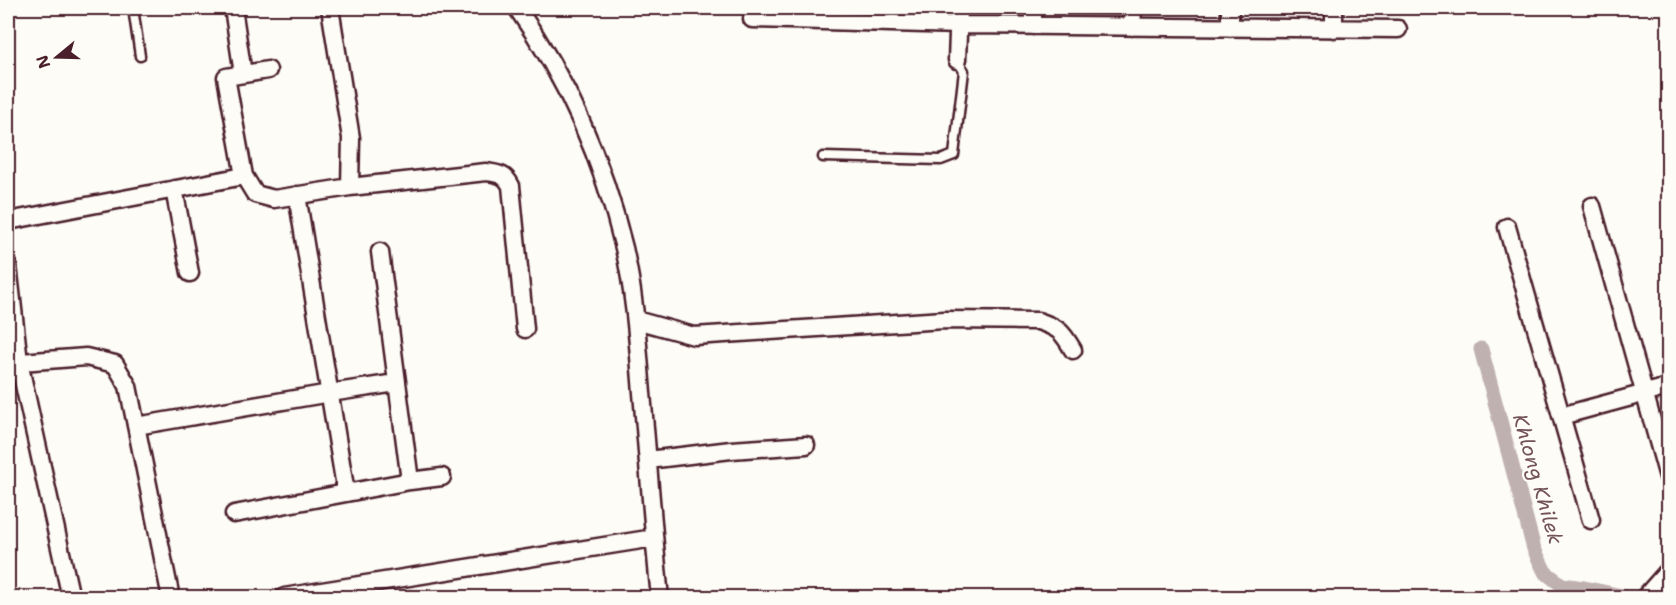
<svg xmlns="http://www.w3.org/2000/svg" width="1676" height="605" font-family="'Shantell Sans',sans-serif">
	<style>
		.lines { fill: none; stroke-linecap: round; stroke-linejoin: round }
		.canal { stroke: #c0b1b1; stroke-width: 15 }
		.service-casing { stroke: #4a1f2b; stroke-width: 13 }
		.minor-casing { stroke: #4a1f2b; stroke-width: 21 }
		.service { stroke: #fdfcf7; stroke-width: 8 }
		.minor { stroke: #fdfcf7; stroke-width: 16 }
		.labels { text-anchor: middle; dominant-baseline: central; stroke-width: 4.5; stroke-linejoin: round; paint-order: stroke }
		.water-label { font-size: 20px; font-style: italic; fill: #73525a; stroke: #fdfcf7 }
	</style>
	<rect width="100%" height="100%" fill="#fdfcf7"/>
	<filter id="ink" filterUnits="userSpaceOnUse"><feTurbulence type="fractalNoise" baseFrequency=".0167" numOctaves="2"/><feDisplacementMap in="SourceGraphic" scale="12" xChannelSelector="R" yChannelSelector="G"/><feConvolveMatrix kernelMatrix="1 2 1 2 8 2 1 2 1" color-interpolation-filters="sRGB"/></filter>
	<g filter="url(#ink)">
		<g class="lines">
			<path class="canal" d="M1481,349L1534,549L1545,572L1562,585L1584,588L1622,596L1624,598"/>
			<g class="service-casing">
				<path id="service" d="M133,8L140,56
					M823,157L941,160L954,155L964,71L957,60"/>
			</g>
			<g class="minor-casing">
				<path id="minor" d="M233,8L243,74
					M330,8L351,138L350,187
					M517,8C568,81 603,161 624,248C635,295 638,345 642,393C648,461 653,529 660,598
					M752,19L959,25L1398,29
					M1033,26V8
					M1132,27L1133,8
					M1230,28V8
					M1334,29V8
					M957,60L959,8
					M268,70L226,77L244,176L255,194L274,199L350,187L486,172C499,174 505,174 511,186L525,329
					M174,189L190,273
					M297,195L346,493
					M1592,206L1668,477
					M8,221L244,176
					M1507,227L1591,520
					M380,252L410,481
					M8,265L19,362L71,598
					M636,320L694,336L944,320L1038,321C1059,328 1062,331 1073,350
					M8,363L86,357L115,364L128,386L171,598
					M1561,416L1668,387
					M136,426L330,393L396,383
					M648,460L731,450L806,445
					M234,514L410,481L442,477
					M284,597L654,538
					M1644,598L1668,571"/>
			</g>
			<use href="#service" class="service"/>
			<use href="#minor" class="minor"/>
		</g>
	</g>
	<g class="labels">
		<g class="water-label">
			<text transform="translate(1538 479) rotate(74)">Khlong Khilek</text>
		</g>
	</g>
	<rect width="1676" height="605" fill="none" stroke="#fdfcf7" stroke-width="30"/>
	<rect x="15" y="15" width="1646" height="575" fill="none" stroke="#4a1f2b" stroke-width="2" filter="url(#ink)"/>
	<g transform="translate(57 57) rotate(251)" stroke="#fdfcf7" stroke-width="4.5" paint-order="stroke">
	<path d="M0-4.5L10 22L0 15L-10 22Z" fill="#4a1f2b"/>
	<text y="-9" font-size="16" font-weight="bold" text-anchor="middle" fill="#4a1f2b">N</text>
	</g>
</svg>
